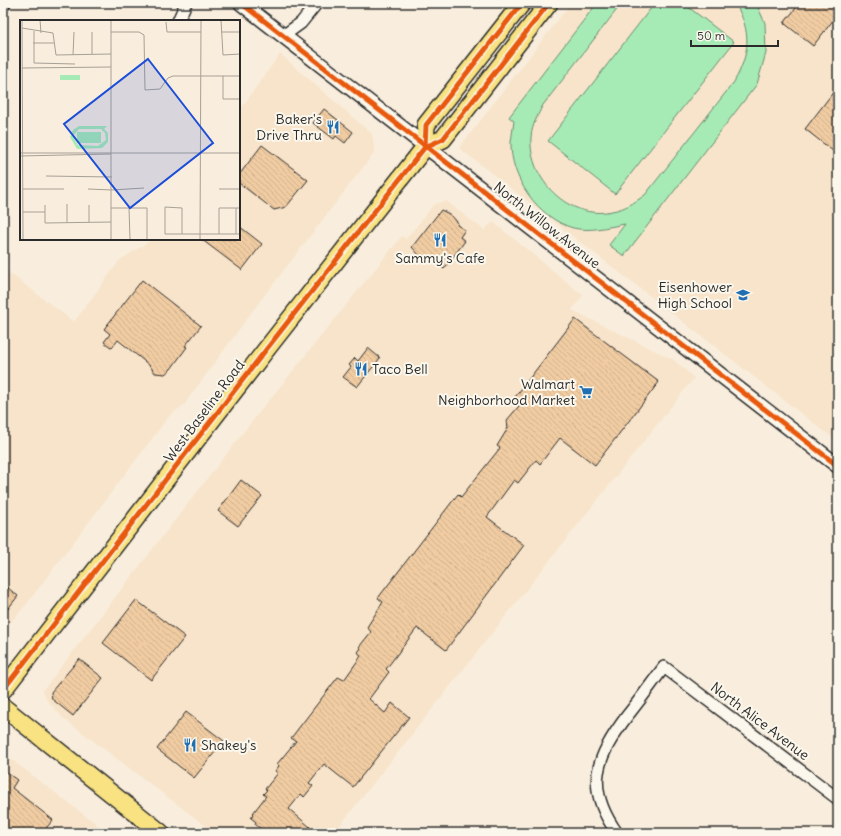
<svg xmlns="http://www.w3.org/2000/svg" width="841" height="836" font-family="Delius,sans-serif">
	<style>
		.built { fill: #f7e4cb }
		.green { fill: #a6ebb6; stroke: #688b70 }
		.building { fill: url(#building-back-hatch); stroke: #2b2b2b }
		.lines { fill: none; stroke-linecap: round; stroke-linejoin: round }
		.minor-casing { stroke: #2b2b2b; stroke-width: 14 }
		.tertiary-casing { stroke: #2b2b2b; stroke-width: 17 }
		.primary-casing { stroke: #2b2b2b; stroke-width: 20 }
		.minor { stroke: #fbf7ec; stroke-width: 11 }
		.tertiary { stroke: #fbf7ec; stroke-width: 14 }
		.primary { stroke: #f8e281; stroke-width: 17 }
		.cycleway-casing { stroke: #fbf7ec; stroke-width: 8 }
		.cycleway { stroke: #e8590c; stroke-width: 5 }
		.labels { text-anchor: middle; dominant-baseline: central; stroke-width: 4; stroke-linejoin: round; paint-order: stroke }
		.poi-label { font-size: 14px; fill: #2b2b2b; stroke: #fbf7ec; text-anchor: end }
		.street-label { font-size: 14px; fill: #2b2b2b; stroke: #fbf7ec }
		.inset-road { fill: none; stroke: #a7a096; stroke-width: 1 }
		.view { fill: #1d4ed8; fill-opacity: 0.15; stroke: #1d4ed8; stroke-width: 2 }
		.inset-edge { fill: none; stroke: #2b2b2b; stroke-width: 2 }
	</style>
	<defs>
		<pattern id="building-back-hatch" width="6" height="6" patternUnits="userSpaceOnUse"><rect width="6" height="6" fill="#f1cca2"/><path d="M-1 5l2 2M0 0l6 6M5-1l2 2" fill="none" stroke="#cfaf8c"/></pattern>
	</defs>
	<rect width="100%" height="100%" fill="#f9eedd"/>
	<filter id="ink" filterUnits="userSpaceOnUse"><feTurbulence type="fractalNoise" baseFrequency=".025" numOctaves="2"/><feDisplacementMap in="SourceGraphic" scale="8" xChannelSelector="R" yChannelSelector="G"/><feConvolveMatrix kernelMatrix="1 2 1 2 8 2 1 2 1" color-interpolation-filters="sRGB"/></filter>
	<g filter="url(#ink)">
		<path class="built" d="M571,3H838V442L459,148Z
			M280,54L372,134L375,152L251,313L184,405L170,415L26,605L3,631V268L74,322L120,260L153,239H239V111Z
			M446,201L484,230L493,222L583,295L572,310L674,360L694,378L334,833H215L63,718L46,699L43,690L249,425L402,236L406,239L434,204Z
			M3,753L108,833H3Z"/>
		<path class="green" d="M597,3H622L543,105C538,115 532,125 531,137C528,179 569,221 612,211C625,209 635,202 645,195L734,82C750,53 752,32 735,3H756L765,23L766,53L757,84L624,256L609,245L625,224C608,227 590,232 573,228C538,218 510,178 511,142C512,135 513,128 514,121L509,117Z
			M655,3H683L734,42L615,194L548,141Z"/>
		<path class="building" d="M800,3H838V14L813,46L784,23Z
			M838,86V155L805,129Z
			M324,109L353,132L345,143L336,136L334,139L313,123Z
			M262,145L308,180L286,207L274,210L239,183V175Z
			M441,210L451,215L458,223L457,225L465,230L460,237L465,241L444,269L432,260L431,262L420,256L412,247Z
			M239,226L262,244L242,270L201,239H239Z
			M142,280L201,326L185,346L187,347L171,369L165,374L155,373L149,365L118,340L112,348L104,342L110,334L104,329Z
			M575,319L659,382L595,465L560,438L540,464L536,460L518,483L514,480L487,517L524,545L446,650L417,628L386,669L389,672L369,699L385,713L392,703L409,717L353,787L324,764L309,783L313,786L304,797L301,794L289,809L310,827L304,833H266L255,824L256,822L251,818L254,814L253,813L266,796L263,794L267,790L265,789L278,773L275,771L279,766L277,764L296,741L291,738L338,677L344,680L361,656L358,652L361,648L359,647L371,632L367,627L383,602L378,598L458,494L461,497L500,448L497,446L508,428L507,420L519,406L512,401Z
			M368,348L380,358L357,387L343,377L351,367L349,365L355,358L358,361Z
			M241,480L262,496L238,526L218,511Z
			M3,584L18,596L3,615Z
			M136,600L185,637L151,680L103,643Z
			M79,659L103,678L73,716L52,699L51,692Z
			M186,712L224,741L194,778L157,749Z
			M3,770L17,780L12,788L53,820L42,833H3Z"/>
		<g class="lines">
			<g class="minor-casing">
				<path id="minor" d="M3,6L5,3
					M178,21L186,3
					M283,36L301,23L317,3
					M617,833C584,787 596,758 627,716C640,700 652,683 664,667L838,799"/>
			</g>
			<g class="tertiary-casing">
				<path id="tertiary" d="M241,3L838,466"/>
			</g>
			<g class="primary-casing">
				<path id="primary" d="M425,147L426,125L522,3
					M3,690L265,351L425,147L443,139L549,3
					M3,707L161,833"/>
			</g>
			<use href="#minor" class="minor"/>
			<use href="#tertiary" class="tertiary"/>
			<use href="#primary" class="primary"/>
			<g class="cycleway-casing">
				<path id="cycleway" d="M241,3L838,466
					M425,147L426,125L522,3
					M3,690L265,351L425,147L443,139L549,3"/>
			</g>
			<use href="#cycleway" class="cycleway"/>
		</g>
	</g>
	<defs>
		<g id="restaurant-bare" transform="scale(1.08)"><path d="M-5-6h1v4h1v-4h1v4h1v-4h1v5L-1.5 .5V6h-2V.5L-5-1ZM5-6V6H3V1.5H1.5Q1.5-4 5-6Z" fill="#1f6fb2" stroke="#fbf7ec" stroke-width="2.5" paint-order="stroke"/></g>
		<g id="school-bare" transform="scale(1.08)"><path d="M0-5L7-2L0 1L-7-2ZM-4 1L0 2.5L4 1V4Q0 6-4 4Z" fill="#1f6fb2" stroke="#fbf7ec" stroke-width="2.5" paint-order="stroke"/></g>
		<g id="supermarket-bare" transform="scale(1.08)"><path d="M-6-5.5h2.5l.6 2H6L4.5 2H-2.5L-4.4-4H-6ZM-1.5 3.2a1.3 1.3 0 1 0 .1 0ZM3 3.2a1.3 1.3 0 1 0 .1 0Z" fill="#1f6fb2" stroke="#fbf7ec" stroke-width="2.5" paint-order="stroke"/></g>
	</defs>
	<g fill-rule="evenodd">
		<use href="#restaurant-bare" x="333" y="127"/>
		<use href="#restaurant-bare" x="440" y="240"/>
		<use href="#school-bare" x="743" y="295"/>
		<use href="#restaurant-bare" x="361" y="369"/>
		<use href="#supermarket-bare" x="586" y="392"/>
		<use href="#restaurant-bare" x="190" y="745"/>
	</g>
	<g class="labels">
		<g class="poi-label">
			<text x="322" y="119">Baker's<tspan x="322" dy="16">Drive Thru</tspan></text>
			<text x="440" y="258" text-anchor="middle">Sammy's Cafe</text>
			<text x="732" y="287">Eisenhower<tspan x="732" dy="16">High School</tspan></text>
			<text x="372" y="369" text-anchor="start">Taco Bell</text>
			<text x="575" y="384">Walmart<tspan x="575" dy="16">Neighborhood Market</tspan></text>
			<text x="201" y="745" text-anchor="start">Shakey's</text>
		</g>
		<g class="street-label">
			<text transform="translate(547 225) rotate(38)">North Willow Avenue</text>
			<text transform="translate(204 411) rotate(-53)">West Baseline Road</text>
			<text transform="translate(760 721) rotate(37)">North Alice Avenue</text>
		</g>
	</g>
	<g transform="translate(20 20)">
		<rect width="220" height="220" fill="#f9eedd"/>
		<path d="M40,55H60V60H40ZM59,106H87L84,109L88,113V122L82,128L57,129L50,117L53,110ZM59,109H81L85,113L86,120L78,126L58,125L53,116ZM57,112H81V123H57Z" fill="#a6ebb6" fill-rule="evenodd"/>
		<path class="inset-road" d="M2,0L3,220M20,0L21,13M91,0V220M201,0L203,35L220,34M146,2L147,12H181M2,8L33,13L36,35L91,34M14,11V43L55,44M72,12V34M91,12H119L124,15L125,70L140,69L148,58L153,56H220M201,12H220M13,23H34M53,35L54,12M2,48L91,47M203,56V79H220M0,133H220M0,136L91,134M26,156L92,157M3,169H44M68,169L92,170L124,168M199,169H220M25,185V203L91,202M91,188H127V220M109,188L110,220M3,192H25M47,202V184M69,202V185M162,214V188L145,187V214H220M199,214V188H220M216,214V188M180,220L181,0"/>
		<path class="view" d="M128,39L193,123L110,188L44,104Z"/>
		<rect width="220" height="220" class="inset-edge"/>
	</g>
	<rect width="841" height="836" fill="none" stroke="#fbf7ec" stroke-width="16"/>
	<rect x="8" y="8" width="825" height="820" fill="none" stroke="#2b2b2b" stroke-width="1.5" filter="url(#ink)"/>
	<path d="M691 40v6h87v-6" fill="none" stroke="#2b2b2b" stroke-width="2"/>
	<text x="697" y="40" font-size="12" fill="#2b2b2b" stroke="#fbf7ec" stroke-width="3" paint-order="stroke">50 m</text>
</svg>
